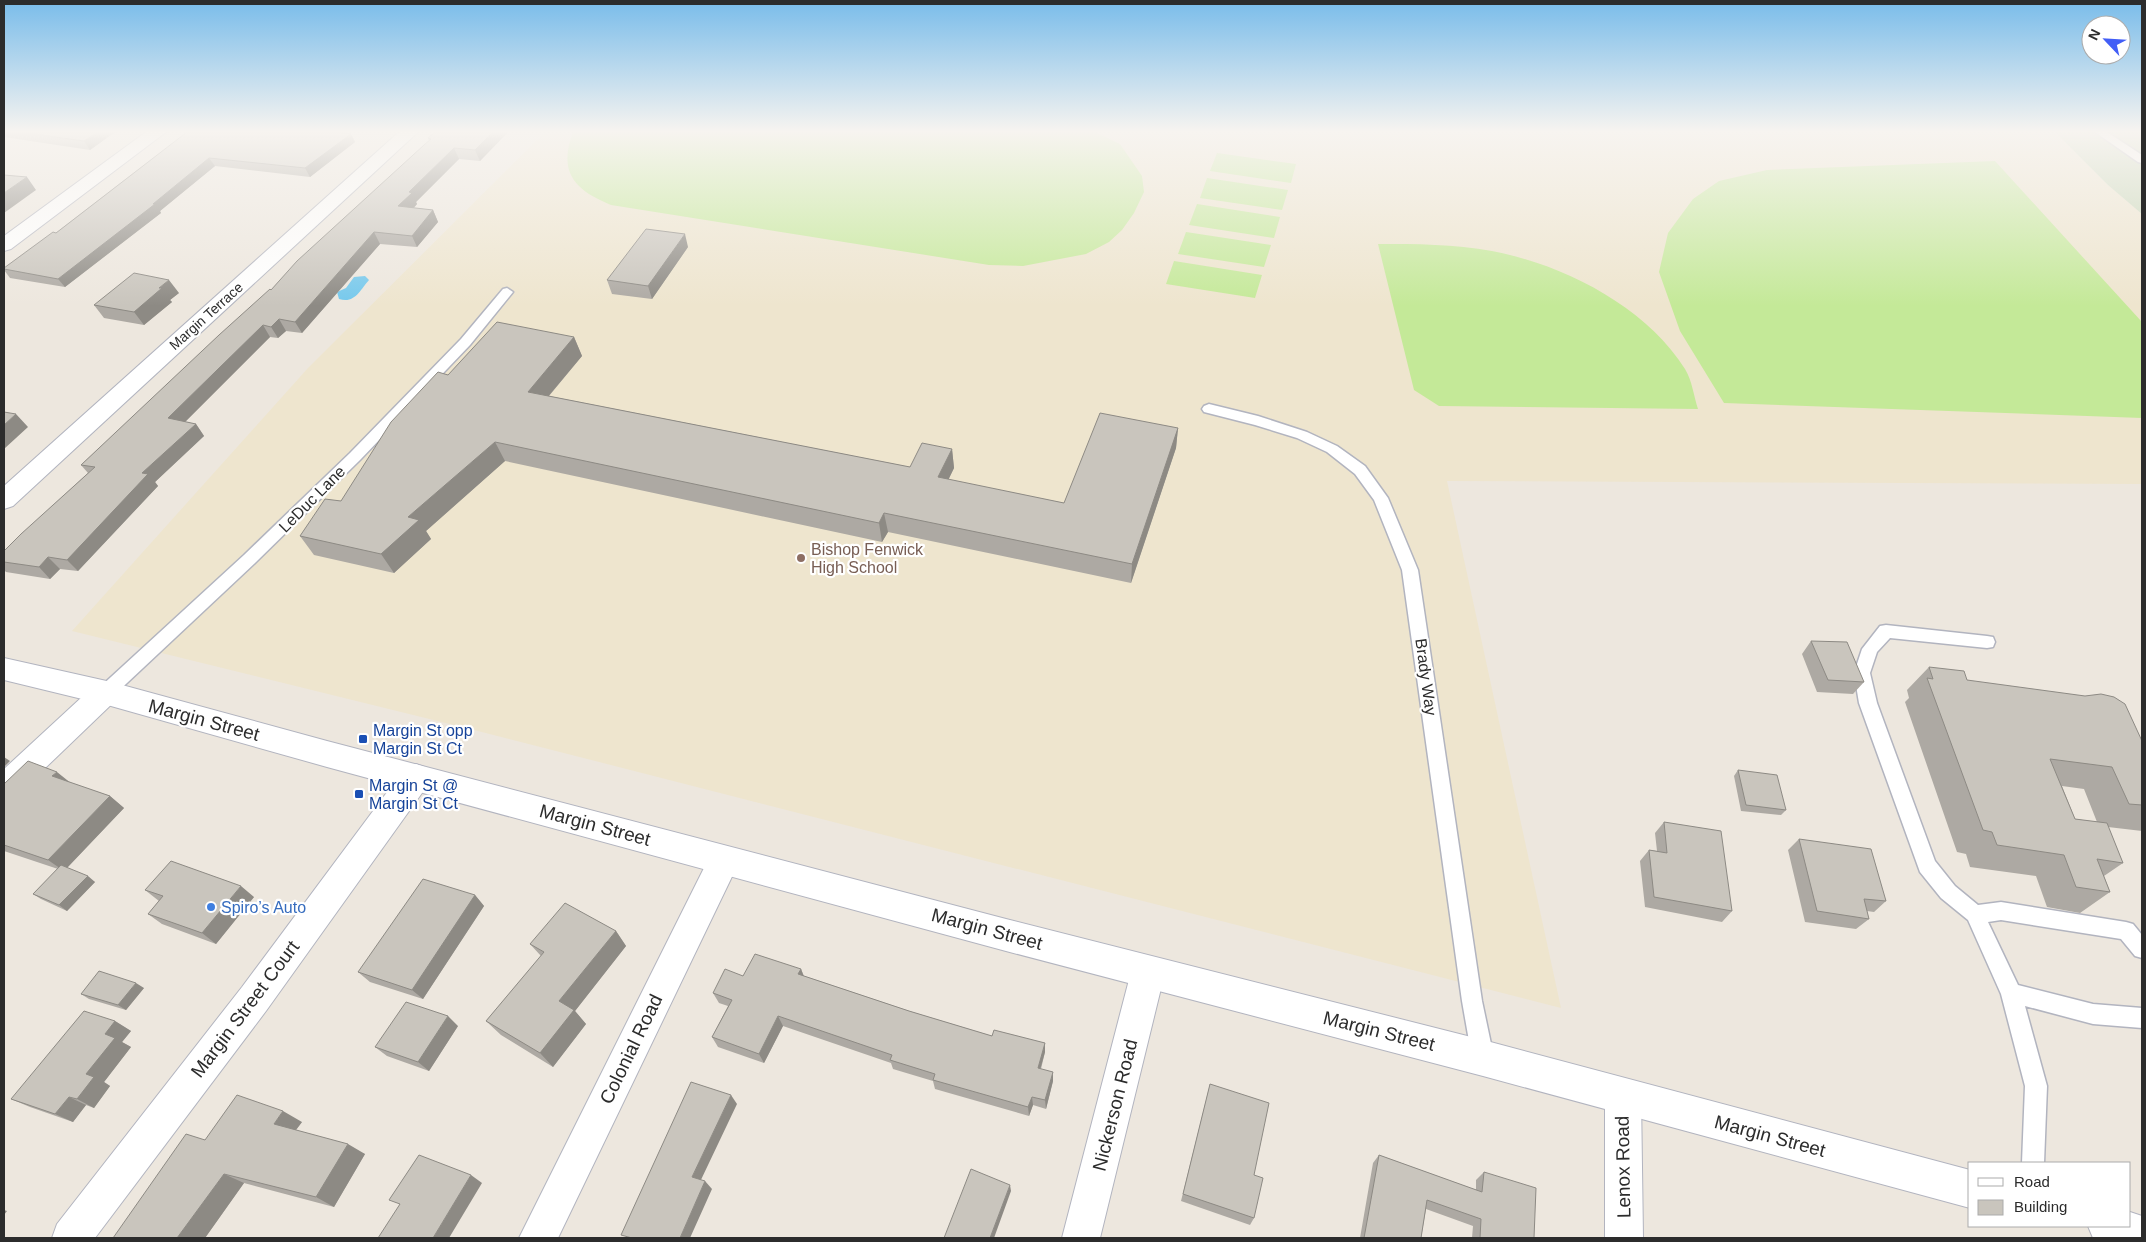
<svg xmlns="http://www.w3.org/2000/svg" width="2146" height="1242" font-family="Helvetica,sans-serif">
	<style>
		.education { fill: #eee5ce }
		.cemetery { fill: #c5d6b6 }
		.pitch { fill: #c4e998 }
		.water { fill: #74c8ec }
		.lines { fill: none; stroke-linecap: round; stroke-linejoin: round }
		.service-casing { stroke: #b2b4bf; stroke-width: 3 }
		.minor-casing { stroke: #b2b4bf; stroke-width: 2 }
		.secondary-casing { stroke: #b2b4bf; stroke-width: 2 }
		.service { fill: #fff; fill-rule: evenodd }
		.minor { fill: #fff; fill-rule: evenodd }
		.secondary { fill: #fff; fill-rule: evenodd }
		.wall { fill: #ada9a3; fill-rule: evenodd }
		.shaded-wall { fill: #8d8a84 }
		.building { fill: #c9c5bd; stroke: #8d8a84 }
		.education-dot { fill: #8d6e63; stroke: #fff; stroke-width: 2 }
		.transit-dot { fill: #1a4fb4; stroke: #fff; stroke-width: 2 }
		.shop-dot { fill: #3f7fe0; stroke: #fff; stroke-width: 2 }
		.labels { text-anchor: middle; dominant-baseline: central; stroke-width: 4.5; stroke-linejoin: round; paint-order: stroke }
		.far-street-label { font-size: 14px; fill: #2c2c2c; stroke: #fff }
		.street-label { font-size: 16px; fill: #2c2c2c; stroke: #fff }
		.education-label { font-size: 16px; fill: #785e54; stroke: #fff; text-anchor: start }
		.transit-label { font-size: 16px; fill: #164399; stroke: #fff; text-anchor: start }
		.shop-label { font-size: 16px; fill: #366cbe; stroke: #fff; text-anchor: start }
		.near-street-label { font-size: 19px; fill: #2c2c2c; stroke: #fff }
	</style>
	<rect width="100%" height="100%" fill="#ede7de"/>
	<path class="education" d="M545,132H2055L2108,185L2142,214V484L1447,481L1561,1008L474,730L72,631L308,368Z"/>
	<path class="cemetery" d="M2055,132H2142V214L2108,185Z"/>
	<path class="pitch" d="M573,132H1095L1120,144L1142,176L1144,192L1134,213L1122,230L1109,242L1086,254L1023,266L989,265L611,205C574,190 558,172 573,132Z
		M1217,153L1296,164L1291,183L1210,171Z
		M1995,161L2142,322V418L1724,403L1680,331L1659,272L1668,233L1693,199L1719,181L1767,170Z
		M1207,178L1288,190L1282,210L1200,198Z
		M1197,204L1280,217L1274,238L1189,225Z
		M1186,232L1271,245L1264,267L1178,254Z
		M1378,244C1416,244 1454,244 1492,251C1564,265 1645,306 1685,369C1692,380 1694,397 1698,409L1439,406L1414,390Z
		M1174,261L1262,275L1255,298L1166,284Z"/>
	<path class="water" d="M365,276L369,280C360,290 355,304 339,299L337,292L346,288L354,277Z"/>
	<g class="lines">
		<g class="service-casing">
			<path id="service" d="M2095,132H2107L2142,155V163L2138,162Z
				M507,288L513,292L470,345L360,460L255,563L111,698L105,700L99,698L96,693L99,688L244,555L350,453L461,339L503,289Z
				M1209,404L1258,416L1307,432L1337,446L1365,466L1388,498L1418,570L1482,1001L1494,1058L1490,1065L1483,1069L1476,1065L1472,1058L1462,1001L1402,570L1374,500L1355,474L1327,452L1297,438L1255,425L1204,412L1202,409L1204,406Z
				M1886,625L1987,636L1993,637L1995,642L1993,647L1987,648L1890,638L1877,652L1870,673L1877,703L1935,861L1955,886L1978,905L2001,902L2126,922L2133,924L2142,935V958L2135,956L2121,939L2001,920L1988,922L2018,985L2093,1004L2142,1008V1028L2093,1024L2025,1006L2047,1086L2044,1163H2022L2025,1086L2001,994L1968,920L1941,898L1920,872L1859,703L1854,673L1862,649L1880,626Z"/>
		</g>
		<g class="minor-casing">
			<path id="minor" d="M146,132H166L11,249L4,251V236Z
				M399,132H418L13,506L4,509V486Z
				M105,681L115,685L119,693L115,701L15,797L4,801V769L95,685Z
				M416,764L427,768L431,777L427,786L266,1011L95,1238H52L57,1224L242,987L405,768Z
				M724,846L735,850L740,860L558,1238H519L713,850Z
				M1148,956L1160,960L1165,972L1100,1238H1062L1131,972L1136,960Z
				M1623,1078L1636,1083L1641,1096L1643,1238H1605V1096L1610,1083Z"/>
		</g>
		<g class="secondary-casing">
			<path id="secondary" d="M4,658L111,682L327,741L1006,919L1483,1040L1970,1170V1208L1483,1076L1006,951L327,767L111,706L4,680Z
				M2130,1212L2142,1216V1238H2093L2088,1226H2130Z"/>
		</g>
		<use href="#service" class="service"/>
		<use href="#minor" class="minor"/>
		<use href="#secondary" class="secondary"/>
	</g>
	<path class="wall" d="M4,132H115L90,150L4,137Z
		M187,132L351,134L355,142L310,177L215,166L160,211L161,213L65,287L10,278L4,270V268L56,233Z
		M508,132L480,161L459,159L416,202L417,204L414,208L433,210L438,222L417,247L380,244L302,333L286,331L278,338L270,337L185,422L196,424L204,436L155,482L158,486L78,571L60,569L50,579L6,572L4,570V551L88,473L81,465L271,290L429,141L428,138Z
		M688,247L652,299L612,294L607,280Z
		M179,293L170,300L172,302L144,325L104,318L94,305Z
		M574,337L582,356L549,396L910,467L952,449L954,468L948,480L1064,503L1178,428L1176,448L1131,583L888,532L882,542L505,461L426,531L431,539L394,573L314,555L300,536L341,501L448,375Z
		M1811,641L1864,682L1853,694L1817,692L1802,654Z
		M1929,667L2142,741V831L2108,827L2123,863L2104,876L2110,892L2080,913L2047,907L2036,876L1970,867L1966,854L1957,852L1905,702L1909,698L1907,690ZM2062,786L2084,789L2097,822L2075,819Z
		M1738,770L1786,810L1781,815L1741,811L1734,776Z
		M70,783L110,796L124,808L67,868L95,882L67,911L41,899L33,894L58,869L4,851V784Z
		M1664,822L1732,911L1722,922L1645,907L1640,861L1649,850L1657,851L1655,833Z
		M1799,839L1886,901L1874,912L1867,911L1869,919L1856,929L1805,922L1788,850Z
		M145,890L254,897L216,944L162,924L148,914L159,901Z
		M475,895L484,906L423,999L370,982L358,972Z
		M616,931L626,946L575,1011L586,1024L553,1067L501,1035L486,1021L541,956L530,944Z
		M801,969L804,976L909,1011L992,1036L1045,1043V1052L1041,1069L1053,1081L1046,1109L1033,1105L1029,1116L935,1089L933,1081L893,1069L891,1063L783,1026L764,1063L718,1047L712,1037L728,1006L719,1003L713,993L743,976Z
		M144,988L126,1010L89,999L81,994Z
		M115,1021L131,1031L122,1042L131,1047L104,1082L110,1086L94,1108L86,1105L73,1122L30,1107L11,1099Z
		M458,1026L429,1071L387,1056L375,1047Z
		M1210,1084L1254,1175V1218L1250,1225L1181,1201Z
		M302,1122L296,1130L365,1154L334,1207L244,1183L205,1238H113L205,1140Z
		M1379,1155L1476,1190V1180L1484,1172L1534,1238H1472L1473,1226L1426,1209L1421,1238H1360L1373,1163Z"/>
	<path class="shaded-wall" d="M98,132H115L90,150L84,141Z
		M493,132H508L480,161L475,150Z
		M351,134L355,142L310,177L305,168Z
		M454,148L459,159L416,202L417,204L404,218L398,206L409,192Z
		M209,158L215,166L160,211L161,213L65,287L58,279L153,204Z
		M27,177L36,190L4,213V193Z
		M433,210L438,222L417,247L412,236Z
		M374,232L380,244L302,333L295,322Z
		M685,234L688,247L652,299L648,286Z
		M169,280L179,293L170,300L172,302L144,325L134,312L159,288Z
		M279,319L286,331L278,338L271,327Z
		M263,325L270,337L177,430L168,418Z
		M574,337L582,356L536,411L528,392Z
		M16,414L28,427L4,449V425Z
		M196,424L204,436L155,482L158,486L78,571L67,560L142,473Z
		M1178,428L1176,448L1131,583L1132,564Z
		M495,442L505,461L426,531L431,539L394,573L381,554L408,517Z
		M952,449L954,468L940,497L938,477Z
		M884,513L888,532L882,542L879,523Z
		M48,557L60,569L50,579L39,567Z
		M4,757L10,761L4,767Z
		M57,772L72,784L52,776Z
		M110,796L124,808L64,871L48,860Z
		M88,876L95,882L67,911L59,905Z
		M241,886L254,897L216,944L202,933Z
		M475,895L484,906L423,999L412,990Z
		M616,931L626,946L575,1011L586,1024L553,1067L540,1053L559,1001Z
		M801,969L805,980L798,974Z
		M136,983L144,988L126,1010L118,1005Z
		M448,1016L458,1026L429,1071L418,1062Z
		M778,1016L783,1026L764,1063L759,1054Z
		M115,1021L131,1031L122,1042L131,1047L104,1082L110,1086L94,1108L77,1099L86,1074L105,1034Z
		M1045,1043V1052L1038,1077V1068Z
		M1053,1072V1081L1046,1109L1045,1100Z
		M731,1095L737,1104L699,1184L692,1177Z
		M69,1097L86,1105L73,1122L55,1114Z
		M1032,1097L1033,1105L1029,1116L1028,1107Z
		M283,1111L302,1122L292,1135L274,1124Z
		M348,1144L365,1154L334,1207L316,1197Z
		M224,1174L244,1183L205,1238H177Z
		M471,1175L482,1183L449,1238H433Z
		M705,1181L712,1189L690,1238H680Z
		M1010,1185L1011,1191L994,1238H990Z
		M4,1210L7,1211L4,1215Z"/>
	<path class="building" d="M20,132H98L84,141Z
		M187,132H337L351,134L305,168L209,158L153,204H155L58,279L4,269V268L53,232L56,233Z
		M435,132H493L475,150L454,148L409,192L412,193L398,206L433,210L412,236L374,232L295,322L279,319L271,327L263,325L168,418L196,424L142,473L148,474L67,560L48,557L39,567L4,562V551L21,534L95,467L81,465L219,335L270,289L271,290L297,261L424,145L431,139L428,138Z
		M4,175L27,177L4,193Z
		M646,229L685,234L648,286L607,280Z
		M134,273L169,280L159,288H162L134,312L94,305Z
		M497,322L574,337L528,392L910,467L922,443L952,449L938,477L1064,503L1100,413L1178,428L1132,564L884,513L879,523L495,442L408,517L419,520L381,554L300,536L325,499L341,501L391,422L438,372L448,375Z
		M4,412L16,414L4,425Z
		M1811,641L1847,642L1864,682L1828,680Z
		M1929,667L1964,671L1967,680L2085,696L2101,694L2114,697L2125,704L2142,741V805L2129,804L2112,767L2050,759L2075,819L2107,823L2123,863L2097,859L2110,892L2076,887L2064,855L1997,845L1992,832L1983,830L1927,678L1933,679Z
		M28,761L57,772L52,776L110,796L48,860L4,845V784Z
		M1738,770L1777,775L1786,810L1746,805Z
		M1664,822L1721,831L1732,911L1654,897L1649,850L1667,853Z
		M1799,839L1871,849L1886,901L1864,899L1869,919L1817,911Z
		M171,861L241,886L202,933L148,914L163,896L145,890Z
		M61,865L88,876L59,905L33,894Z
		M423,879L475,895L412,990L358,972Z
		M565,903L616,931L559,1001L574,1010L540,1053L486,1021L544,952L530,944Z
		M755,954L801,969L798,974L909,1011L992,1036L994,1030L1045,1043L1038,1068L1053,1072L1045,1100L1032,1097L1028,1107L933,1080L935,1074L890,1060L892,1055L778,1016L759,1054L712,1037L732,1000L713,993L725,969L743,976Z
		M99,971L136,983L118,1005L81,994Z
		M406,1002L448,1016L418,1062L375,1047Z
		M84,1011L115,1021L105,1034L115,1038L86,1074L94,1077L77,1099L69,1097L55,1114L11,1099Z
		M691,1082L731,1095L692,1177L705,1181L680,1238H632L621,1235Z
		M1210,1084L1269,1103L1254,1175L1263,1178L1254,1218L1183,1194Z
		M237,1095L283,1111L274,1124L348,1144L316,1197L224,1174L177,1238H113L186,1134L205,1140Z
		M419,1155L471,1175L433,1238H378L400,1204L389,1200Z
		M1379,1155L1482,1192L1484,1172L1536,1188L1534,1238H1480L1481,1219L1427,1200L1421,1238H1364Z
		M971,1169L1010,1185L990,1238H944Z"/>
	<linearGradient id="sky" x2="0" y2="1"><stop stop-color="#79bcea"/><stop offset="0.43" stop-color="#f7f4f0"/><stop offset="1" stop-color="#f7f4f0" stop-opacity="0"/></linearGradient>
	<rect width="2146" height="306" fill="url(#sky)"/>
	<circle class="education-dot" cx="801" cy="558" r="5"/>
	<g class="transit-dot">
		<rect x="358" y="734" width="10" height="10" rx="2.5"/>
		<rect x="354" y="789" width="10" height="10" rx="2.5"/>
	</g>
	<circle class="shop-dot" cx="211" cy="907" r="5"/>
	<g class="labels">
		<g class="far-street-label">
			<text transform="translate(206 316) rotate(-42)">Margin Terrace</text>
		</g>
		<g class="street-label">
			<text transform="translate(312 499) rotate(-45)">LeDuc Lane</text>
			<text transform="translate(1426 677) rotate(82)">Brady Way</text>
		</g>
		<g class="education-label">
			<text x="811" y="549">Bishop Fenwick<tspan x="811" dy="18">High School</tspan></text>
		</g>
		<g class="transit-label">
			<text x="373" y="730">Margin St opp<tspan x="373" dy="18">Margin St Ct</tspan></text>
			<text x="369" y="785">Margin St @<tspan x="369" dy="18">Margin St Ct</tspan></text>
		</g>
		<g class="shop-label">
			<text x="221" y="907">Spiro’s Auto</text>
		</g>
		<g class="near-street-label">
			<text transform="translate(204 720) rotate(15)">Margin Street</text>
			<text transform="translate(595 825) rotate(15)">Margin Street</text>
			<text transform="translate(987 929) rotate(15)">Margin Street</text>
			<text transform="translate(245 1009) rotate(-53)">Margin Street Court</text>
			<text transform="translate(1379 1031) rotate(14)">Margin Street</text>
			<text transform="translate(631 1049) rotate(-64)">Colonial Road</text>
			<text transform="translate(1115 1105) rotate(-76)">Nickerson Road</text>
			<text transform="translate(1770 1136) rotate(15)">Margin Street</text>
			<text transform="translate(1623 1167) rotate(-91)">Lenox Road</text>
		</g>
	</g>
	<rect width="2146" height="1242" fill="none" stroke="#2c2c2c" stroke-width="10"/>
	<rect x="1968" y="1162" width="162" height="65" fill="#ffffff" stroke="#ababab"/>
	<rect x="1978" y="1178" width="25" height="8" fill="#ffffff" stroke="#ababab"/>
	<text x="2014" y="1187" font-size="15" fill="#2c2c2c">Road</text>
	<rect x="1978" y="1200" width="25" height="15" fill="#c9c5bd" stroke="#ababab"/>
	<text x="2014" y="1212" font-size="15" fill="#2c2c2c">Building</text>
	<g transform="translate(2106 40) rotate(295)"><circle r="24" fill="#ffffff" stroke="#ababab"/>
	<path d="M0-4L9 19L0 12L-9 19Z" fill="#425ef6"/>
	<text y="-8" font-size="14" font-weight="bold" text-anchor="middle" fill="#2c2c2c">N</text>
	</g>
</svg>
